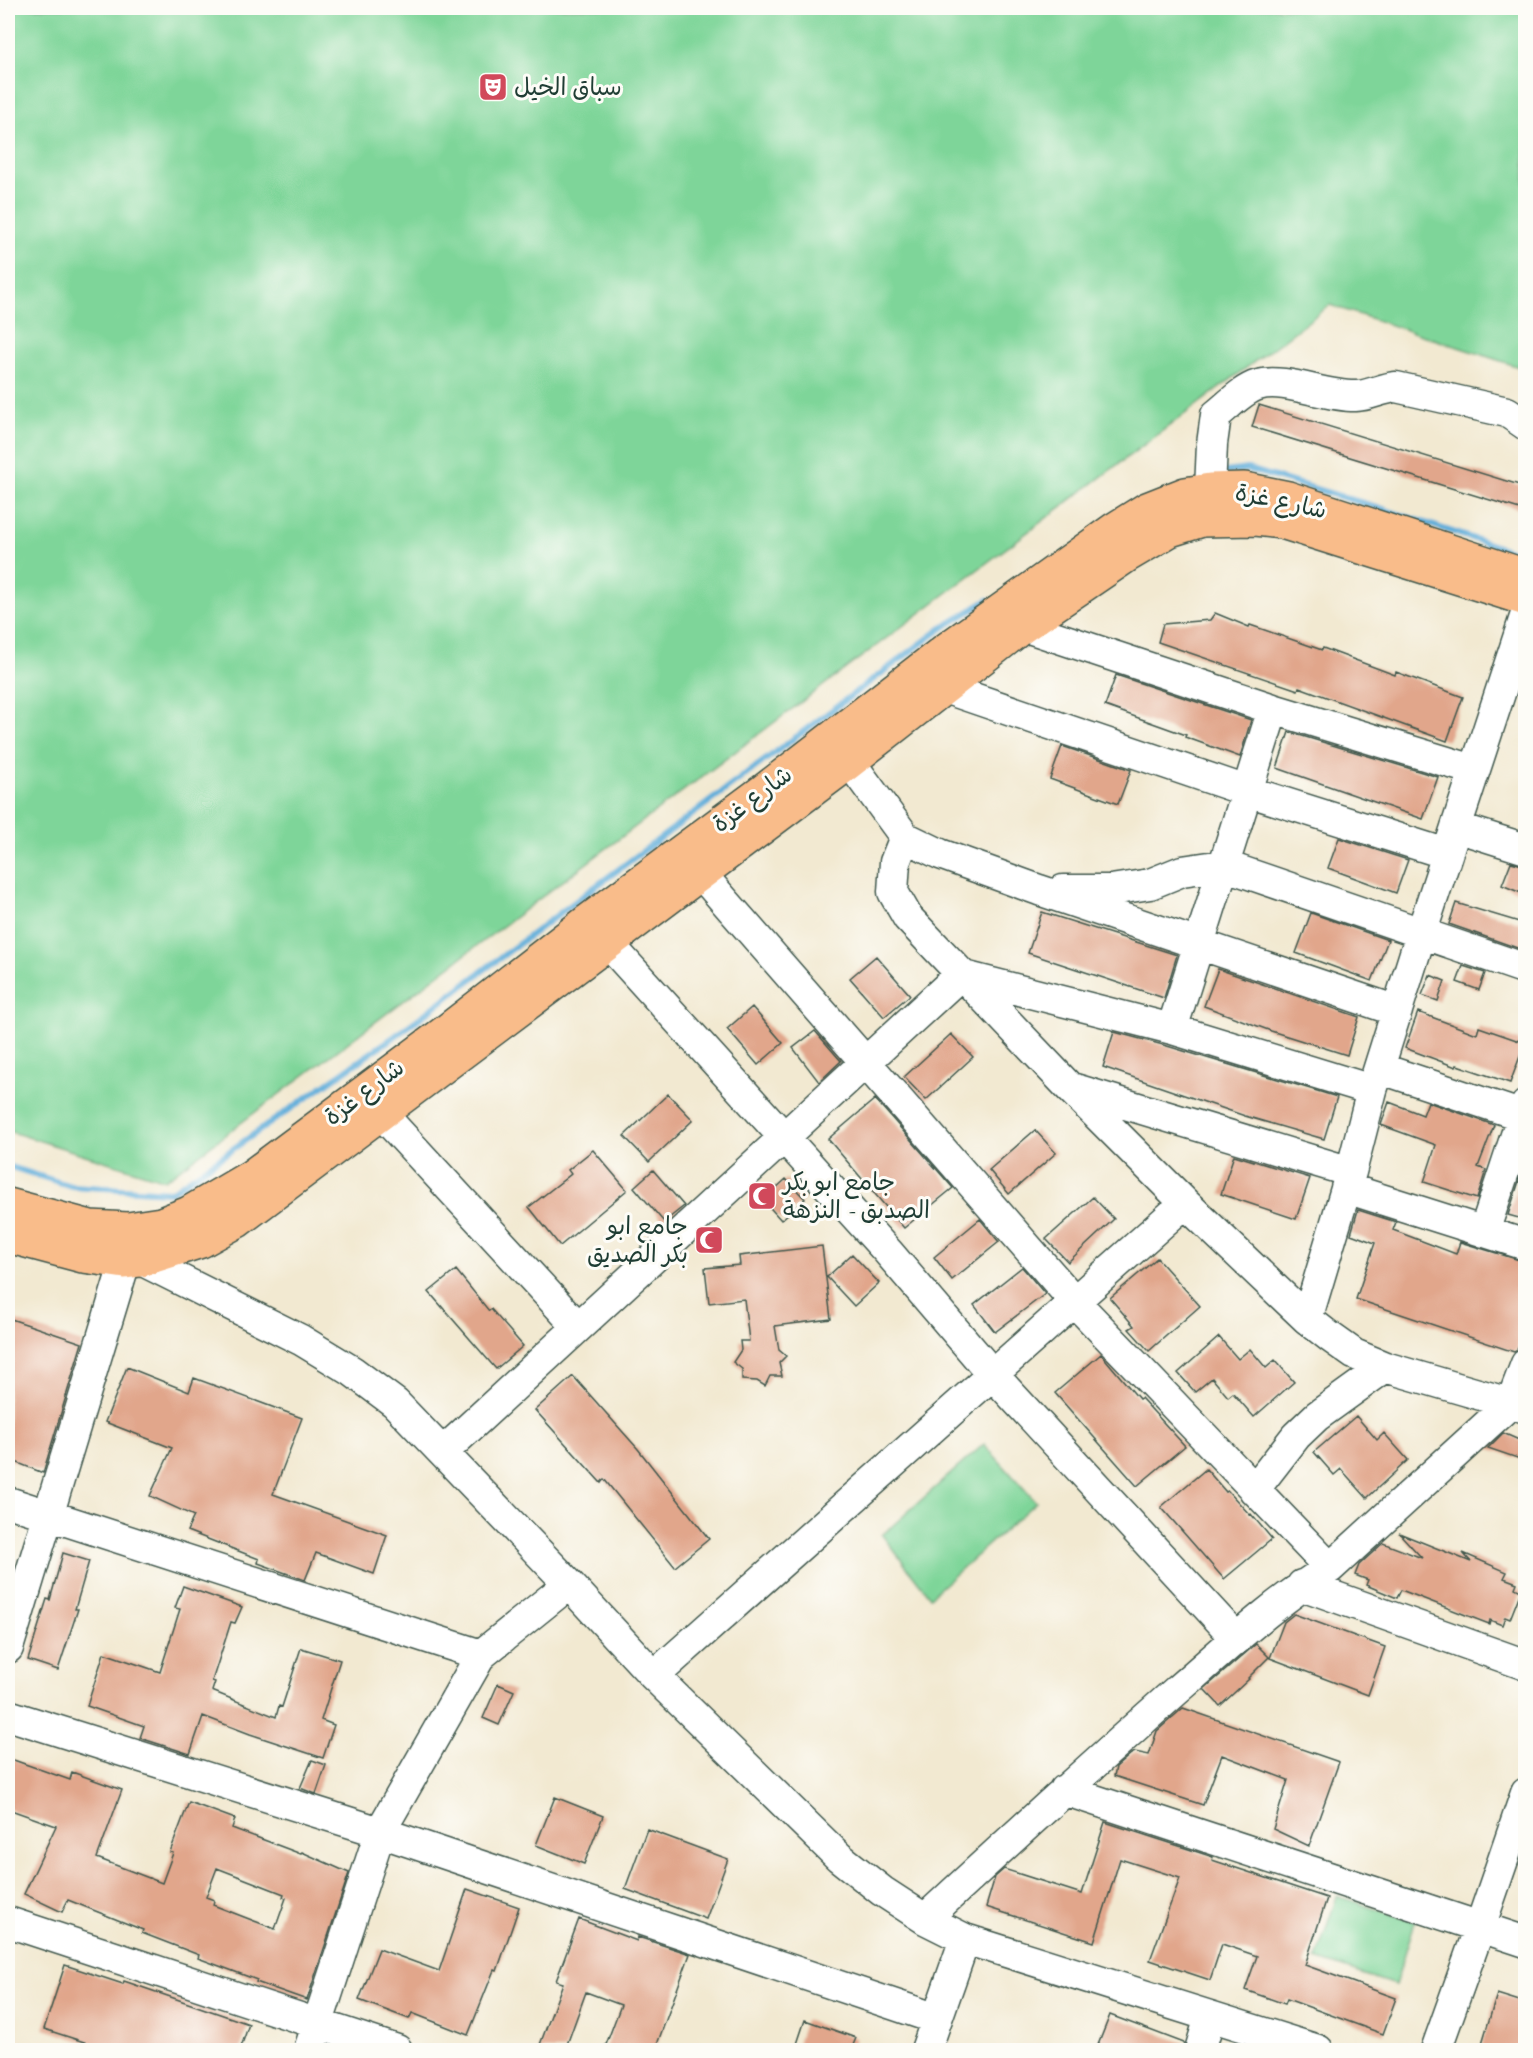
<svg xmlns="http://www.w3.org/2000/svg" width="1533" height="2058" font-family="Caveat,'Playpen Sans Arabic',sans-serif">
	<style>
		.green { fill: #7ed599; stroke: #4e8966; stroke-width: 1.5 }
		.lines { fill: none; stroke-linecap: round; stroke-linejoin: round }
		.stream { stroke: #60aeda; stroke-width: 6 }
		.building { fill: #e1a68b; fill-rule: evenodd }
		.minor-casing { stroke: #3f574c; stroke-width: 33 }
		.major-casing { stroke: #3f574c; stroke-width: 36 }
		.minor { stroke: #fff; stroke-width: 30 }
		.major { stroke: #f9bc8a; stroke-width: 33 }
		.labels { text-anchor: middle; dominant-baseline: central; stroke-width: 6; stroke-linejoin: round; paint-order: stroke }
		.poi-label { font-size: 24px; fill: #1f3d34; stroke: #fdfcf7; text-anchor: start }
		.street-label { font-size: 24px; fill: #1f3d34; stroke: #fdfcf7 }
	</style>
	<rect width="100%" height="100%" fill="#fdfcf7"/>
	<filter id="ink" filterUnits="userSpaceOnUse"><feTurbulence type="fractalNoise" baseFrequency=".0167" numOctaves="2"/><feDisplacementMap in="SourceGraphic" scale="12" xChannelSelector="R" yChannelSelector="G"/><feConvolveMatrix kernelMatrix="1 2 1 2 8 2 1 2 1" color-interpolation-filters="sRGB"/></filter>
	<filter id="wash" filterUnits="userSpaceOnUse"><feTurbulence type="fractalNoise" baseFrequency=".008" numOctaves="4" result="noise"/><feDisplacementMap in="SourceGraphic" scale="24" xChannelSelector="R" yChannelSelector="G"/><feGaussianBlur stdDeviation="1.35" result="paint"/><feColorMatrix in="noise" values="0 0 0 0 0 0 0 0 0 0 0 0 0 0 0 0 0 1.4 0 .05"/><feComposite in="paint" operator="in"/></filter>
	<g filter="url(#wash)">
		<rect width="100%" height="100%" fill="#f2e9d1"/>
		<path class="green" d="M8,8H1525V369L1330,305L165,1180L8,1131Z
			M984,1444L1036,1502L930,1597L882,1535Z
			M1337,1896L1415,1922L1395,1985L1316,1959Z"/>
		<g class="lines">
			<path class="stream" d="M1218,473L1248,469L1386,510L1526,556
				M8,1166L71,1186L171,1192L398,1034L942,628L988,600"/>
		</g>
		<g id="blocks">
			<path class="building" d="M1259,405L1526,487V511L1252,427Z
				M1215,613L1249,627L1250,625L1322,650L1323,648L1395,675L1396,672L1463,697L1447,741L1299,687L1298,690L1158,642L1163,624L1210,620Z
				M1116,675L1251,720L1240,757L1185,737L1186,735L1105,706Z
				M1289,732L1438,777L1423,819L1277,768Z
				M1062,746L1131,770L1118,804L1050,779Z
				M1339,838L1408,860L1396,893L1328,868Z
				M1511,862L1526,866V895L1502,885Z
				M1456,903L1526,924V951L1449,924Z
				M1042,912L1177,955L1164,998L1028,953Z
				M1311,913L1388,940L1372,981L1296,953Z
				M876,956L910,995L884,1017L850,978Z
				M1463,966L1485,973L1479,990L1457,982Z
				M1218,969L1359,1017L1347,1055L1271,1031L1204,1006Z
				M1430,975L1445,981L1438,1001L1422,995Z
				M752,1007L783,1043L758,1065L727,1029Z
				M1418,1012L1477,1034L1479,1027L1525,1043L1510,1083L1457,1065L1456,1067L1405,1048Z
				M815,1031L841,1061L819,1082L793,1048Z
				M1114,1032L1167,1046L1337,1097L1324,1139L1245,1116L1103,1067Z
				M951,1034L973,1057L926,1100L904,1077Z
				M668,1094L693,1120L649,1162L624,1136Z
				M875,1099L953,1188L904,1228L828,1139Z
				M1389,1102L1423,1115L1428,1102L1494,1125L1478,1167L1486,1170L1477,1199L1424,1182L1436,1145L1381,1125Z
				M1035,1130L1056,1153L1009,1194L989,1170Z
				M593,1150L627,1190L560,1246L529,1207L571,1174L568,1170Z
				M1234,1155L1310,1178L1296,1219L1221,1194Z
				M653,1170L684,1206L664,1222L634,1187Z
				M1522,1172L1526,1173V1220L1508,1215Z
				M786,1179L805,1199L781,1220L763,1200Z
				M1093,1197L1114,1219L1068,1262L1046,1239Z
				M1358,1210L1396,1222L1393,1230L1456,1254L1460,1242L1526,1262V1325L1517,1350L1514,1352L1356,1299L1375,1243L1351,1234Z
				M980,1219L999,1242L952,1280L934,1257Z
				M822,1246L831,1319L775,1326L779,1350L786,1356L779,1363L782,1376H770L765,1386L757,1381L742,1380V1369L733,1362L741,1350L740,1341H749L744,1299L709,1303L705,1268L740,1265L739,1256Z
				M852,1254L879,1283L854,1306L827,1277Z
				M1157,1258L1200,1306L1149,1351L1129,1329L1134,1326L1110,1298Z
				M1022,1267L1045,1294L995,1332L974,1305Z
				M456,1270L489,1311L491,1309L523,1346L496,1369L429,1292Z
				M8,1318L82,1343L43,1473L8,1459Z
				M1219,1337L1238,1359L1250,1349L1266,1368L1275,1360L1294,1382L1254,1417L1233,1393L1228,1397L1212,1378L1195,1392L1178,1373Z
				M1101,1354L1139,1399L1141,1398L1185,1446L1137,1486L1055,1393Z
				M127,1367L189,1392L194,1378L302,1418L273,1494L387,1535L374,1574L316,1553L305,1580L258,1563L259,1559L187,1531L194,1516L150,1496L172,1448L105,1422Z
				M573,1376L638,1449L709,1539L675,1567L604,1479L601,1483L535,1410Z
				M1356,1416L1377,1440L1384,1433L1408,1460L1367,1498L1341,1469L1334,1475L1314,1452Z
				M1503,1433L1526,1443V1461L1488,1448Z
				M1206,1469L1226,1492L1228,1491L1250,1515L1251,1514L1272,1539L1224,1579L1161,1507Z
				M1399,1533L1471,1562L1463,1553L1507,1572L1504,1578L1517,1583L1515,1588L1521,1591L1510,1619L1505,1617L1502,1625L1490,1620L1489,1624L1401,1590L1397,1598L1366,1585L1368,1580L1355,1575L1359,1565L1383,1543L1422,1558Z
				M63,1553L89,1561L75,1609H78L58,1670L28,1660L47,1599L50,1600Z
				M183,1586L242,1607L235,1623L231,1622L212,1681L215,1682L212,1691L276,1717L279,1706L282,1707L301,1648L340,1660L321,1720L334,1725L323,1758L250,1734L203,1716L190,1754L140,1738L144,1726L87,1706L104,1653L160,1672L180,1609L175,1608Z
				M1294,1614L1385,1647L1368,1695L1270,1658L1284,1622Z
				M1256,1644L1269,1657L1248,1678L1249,1679L1220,1706L1204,1689Z
				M498,1684L514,1691L499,1725L483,1718Z
				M1183,1708L1339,1762L1309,1846L1273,1829L1288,1780L1222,1755L1203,1805L1114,1776L1116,1767L1131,1754L1135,1752L1149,1755L1157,1731Z
				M8,1758L70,1780L72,1772L122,1790L97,1858L162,1883L173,1853L170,1852L189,1802L235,1819L232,1828L301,1854L302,1852L349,1873L307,2000L256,1982L257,1980L198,1958L199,1955L142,1933L143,1930L68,1900L62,1912L24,1894L56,1826L8,1809ZM217,1868L284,1894L283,1897L286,1898L275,1929L213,1905L214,1900L206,1897Z
				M312,1760L326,1765L316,1794L300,1788Z
				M555,1797L603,1816L584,1864L536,1845Z
				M1105,1822L1213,1857L1212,1860L1327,1898L1305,1965L1396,1998L1383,2034L1287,1999L1285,2004L1245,1990L1257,1956L1222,1944L1210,1980L1150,1960L1180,1878L1120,1859L1094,1942L986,1907L995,1877L1004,1869L1082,1894Z
				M647,1829L728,1859L706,1919L625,1889Z
				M467,1889L519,1907L497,1971L494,1970L468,2035L412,2013L409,2019L359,2000L379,1949L439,1971Z
				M579,1919L637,1941L638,1937L690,1954L655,2050H604L621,2005L586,1992L565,2050H538L563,1983L556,1981Z
				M65,1965L123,1984L124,1981L249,2024L240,2050H109L44,2029Z
				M1497,1994L1526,2003V2050H1480Z
				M1110,2015L1184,2043L1183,2050H1096Z
				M805,2020L856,2038L851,2050H795Z"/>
		</g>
	</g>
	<g filter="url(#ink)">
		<use href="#blocks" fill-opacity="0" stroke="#3f574c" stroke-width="1.5"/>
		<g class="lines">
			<g class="minor-casing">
				<path id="minor" d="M1210,490L1212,444L1216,415C1229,405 1242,390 1258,385C1284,377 1326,397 1356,396C1369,396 1382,388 1396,387L1507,412L1526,425
					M1023,626L1273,709L1474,770
					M944,688L1247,791L1447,854
					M836,743L905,837L940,854L1039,890L1397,1011
					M1456,827L1526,849
					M905,837L895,862L893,892L908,918L1069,1087L1185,1203L1307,1319L1330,1337L1354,1354L1385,1367L1526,1408
					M701,874L1075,1302L1330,1568
					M1063,890H1111L1150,884L1182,871L1223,865L1526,969
					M607,942L888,1252L993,1375L1237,1639
					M1172,1029L1273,709
					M1379,1068L1526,1117
					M1072,1088L1351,1172
					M381,1113L578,1327
					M1346,1188L1526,1245
					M1484,1232L1526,1105
					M141,1260L301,1340L352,1371L395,1403L569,1584L654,1676L839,1857L882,1891L925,1919L965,1939L1318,2050
					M1307,1319L1351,1172L1372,1090L1421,934L1526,614
					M443,1452L960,975L1172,1029L1372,1090
					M1254,1490L1296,1436L1317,1416L1385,1367
					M8,1502L481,1655
					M1302,1585L1526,1665
					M8,1648L125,1262
					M654,1676L1185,1203
					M8,1715L380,1832L937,2019
					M1064,1790L1526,1942
					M925,1919C1008,1842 1091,1766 1176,1691C1226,1648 1274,1602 1330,1568L1511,1403L1526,1364
					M8,1922L397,2050
					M309,2050L380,1832L481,1655L569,1584
					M926,2050L965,1939
					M1200,2050L1210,2017
					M1436,2050L1480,1927L1526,1793"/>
			</g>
			<g class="major-casing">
				<path id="major" d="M8,1205L90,1227L128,1229L161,1224L189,1213L252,1176L444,1033L588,921L762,792L943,652L1115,529L1147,509L1185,494L1210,490L1244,489L1288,498L1526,576
					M8,1236L83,1256L125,1262L141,1260L201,1241L237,1221L840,769L1023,626L1126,556L1170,530L1202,520L1256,519L1282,522L1526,599"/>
			</g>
			<use href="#minor" class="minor"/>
			<use href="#major" class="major"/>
		</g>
	</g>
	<defs>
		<g id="theatre-square" transform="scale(1.5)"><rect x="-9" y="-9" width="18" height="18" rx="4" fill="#d1495b" stroke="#fdfcf7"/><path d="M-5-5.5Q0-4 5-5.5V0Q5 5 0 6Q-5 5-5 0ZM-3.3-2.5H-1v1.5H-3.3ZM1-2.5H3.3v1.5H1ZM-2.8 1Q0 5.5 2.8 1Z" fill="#fff"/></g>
		<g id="mosque-square" transform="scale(1.5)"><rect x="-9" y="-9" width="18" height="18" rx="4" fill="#d1495b" stroke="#fdfcf7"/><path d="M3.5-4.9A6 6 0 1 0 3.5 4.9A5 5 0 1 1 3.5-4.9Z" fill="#fff"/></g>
	</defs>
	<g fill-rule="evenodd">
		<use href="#theatre-square" x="493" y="87"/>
		<use href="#mosque-square" x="762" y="1196"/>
		<use href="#mosque-square" x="709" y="1240"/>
	</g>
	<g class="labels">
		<g class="poi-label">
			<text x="514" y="87">سباق الخيل</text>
			<text x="783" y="1182">جامع ابو بكر<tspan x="783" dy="28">الصدبق - النزهة</tspan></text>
			<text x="688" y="1226" text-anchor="end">جامع ابو<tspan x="688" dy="28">بكر الصديق</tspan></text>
		</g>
		<g class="street-label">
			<text transform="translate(1281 501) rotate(12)">شارع غزة</text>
			<text transform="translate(752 799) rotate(-37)">شارع غزة</text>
			<text transform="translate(364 1092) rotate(-37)">شارع غزة</text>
		</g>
	</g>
	<rect width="1533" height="2058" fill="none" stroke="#fdfcf7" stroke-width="30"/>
</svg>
